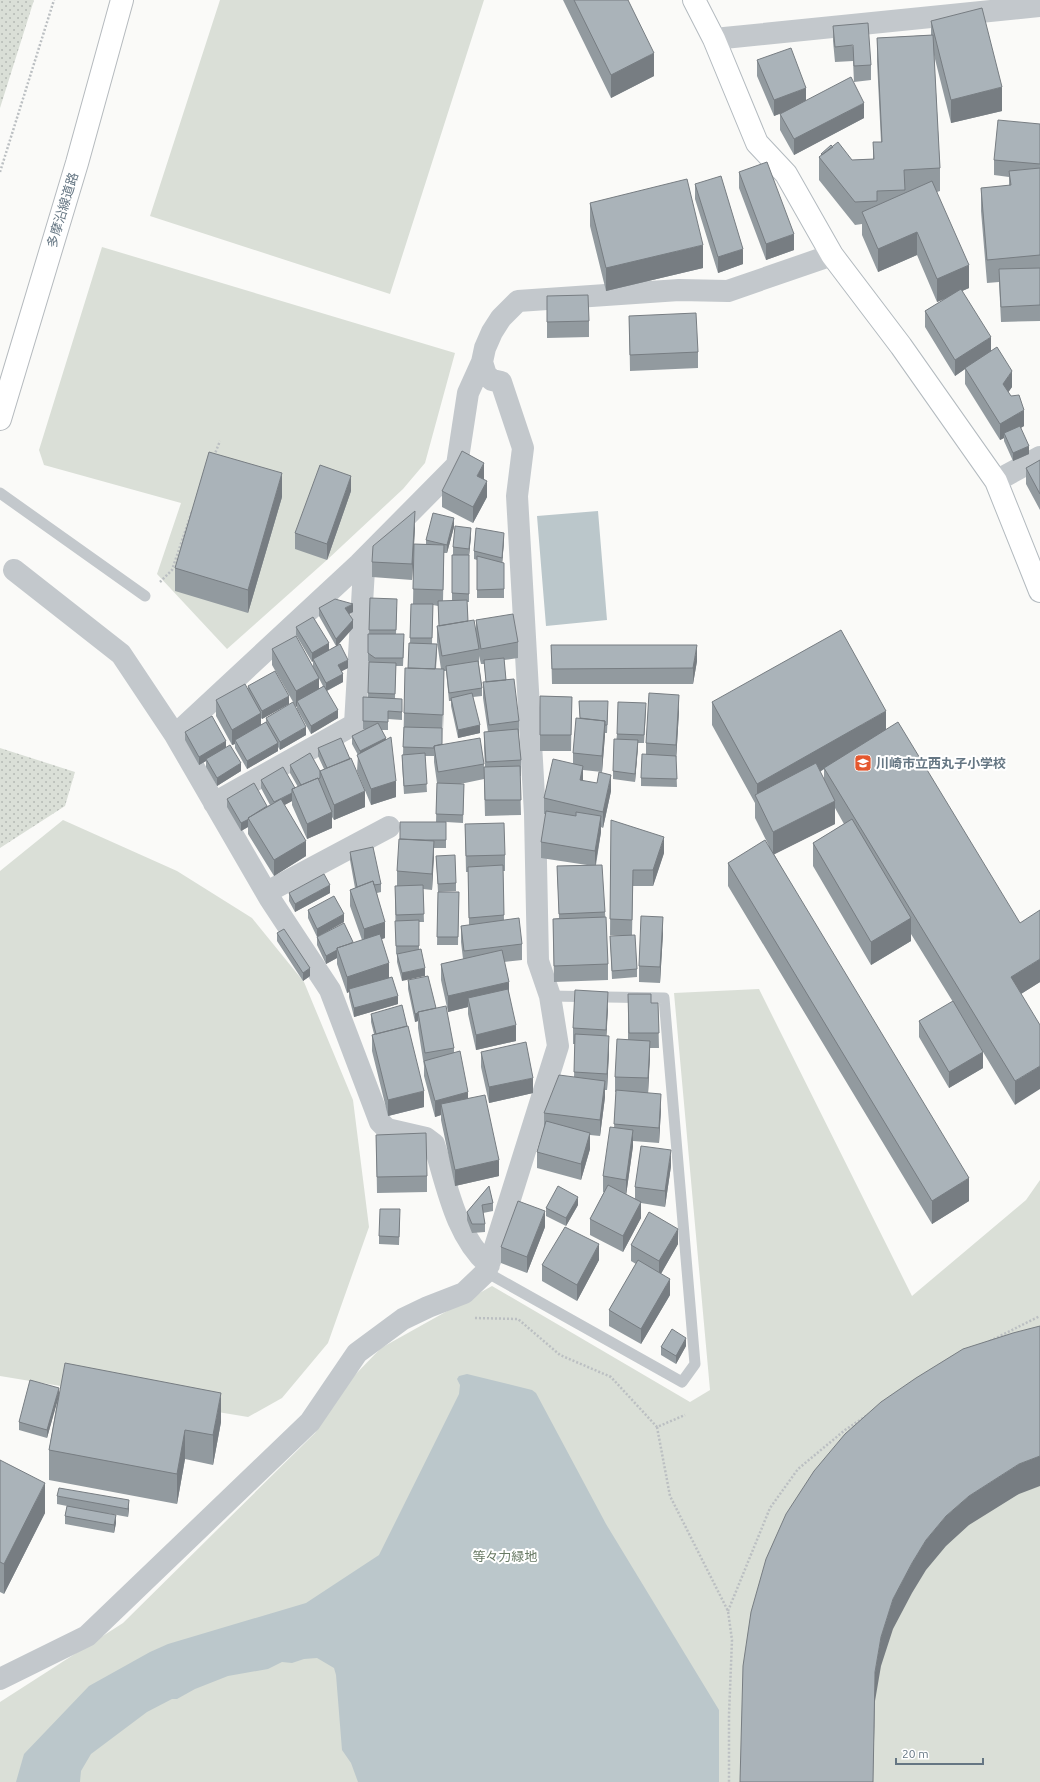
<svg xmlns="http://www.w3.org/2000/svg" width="1040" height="1782" font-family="Ubuntu,'Noto Sans JP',sans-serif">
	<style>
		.grass { fill: url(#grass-dots) }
		.park { fill: #dadfd7 }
		.water { fill: #bbc7cb }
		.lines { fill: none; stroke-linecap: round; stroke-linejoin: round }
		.secondary-casing { stroke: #b3babf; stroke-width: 24 }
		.primary-casing { stroke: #b5babe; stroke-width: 24 }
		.path { stroke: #bbbfc2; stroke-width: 2.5; stroke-dasharray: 2 2; stroke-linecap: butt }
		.lane { stroke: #c3c8cc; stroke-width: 11 }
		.street { stroke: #c3c8cc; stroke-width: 22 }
		.secondary { stroke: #fff; stroke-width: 22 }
		.primary { stroke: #fff; stroke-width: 22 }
		.wall { fill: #929a9f; fill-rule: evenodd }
		.shaded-wall { fill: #777d82 }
		.building { fill: #aab3b9; stroke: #777d82 }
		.labels { text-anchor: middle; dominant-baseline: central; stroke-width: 4; stroke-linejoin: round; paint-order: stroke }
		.street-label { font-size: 13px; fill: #657683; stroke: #fff }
		.poi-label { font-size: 13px; font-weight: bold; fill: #657683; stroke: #fff; text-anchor: start }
		.park-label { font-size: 13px; fill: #687a64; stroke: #fff }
	</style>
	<defs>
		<pattern id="grass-dots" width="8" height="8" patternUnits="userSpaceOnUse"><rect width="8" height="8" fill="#dadfd7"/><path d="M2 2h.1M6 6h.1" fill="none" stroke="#b4b9b4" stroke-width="1.8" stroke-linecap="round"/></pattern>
	</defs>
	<rect width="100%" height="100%" fill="#fafaf8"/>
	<path class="grass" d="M0,0H34L0,108Z
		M0,748L75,772L65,806L0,848Z"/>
	<path class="park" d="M220,0H484L390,294L150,216Z
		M102,247L455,353L425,463L403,489L328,559L227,649L157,574L181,503L44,465L39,450Z
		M63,820L177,871L252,918L304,982L353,1100L369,1227L328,1343L282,1398L248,1417L0,1376V871Z
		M759,989L912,1296L1026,1200L1040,1180V1782H0V1702L123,1623L315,1433L351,1379L381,1348L492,1286L690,1402L710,1390L674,993Z"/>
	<path class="water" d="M598,511L607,620L546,626L537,516Z
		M467,1374L532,1390L536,1393L606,1524L719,1710V1782H358L351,1763L342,1750L336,1675L334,1668L317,1658L304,1659L292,1663L282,1662L268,1669L228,1676L195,1689L177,1699H172L147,1712L91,1754L81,1771L80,1782H16L24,1754L89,1686L150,1652L168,1644L306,1603L379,1555L459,1394L460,1385L457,1379L459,1376Z"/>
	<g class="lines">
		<g class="secondary-casing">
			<path id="secondary" d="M694,0L714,39L757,143L786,174L832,255L901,346L996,481L1040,591"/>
		</g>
		<g class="primary-casing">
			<path id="primary" d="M0,419L77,163L122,0"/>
		</g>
		<path class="path" d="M0,172L54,0
			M214,456L220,441
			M160,582L172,570L192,511
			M475,1318L518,1319L560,1355L611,1377L657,1427L685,1415
			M990,1341L1040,1316
			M657,1427L670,1496L728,1611L732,1640L729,1715V1782
			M728,1611L770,1508L798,1469L845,1430L869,1414"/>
		<path class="lane" d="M0,493L145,596
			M486,1272L682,1382L695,1364L664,998L550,996"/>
		<path class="street" d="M714,39L1040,6
			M996,481L1040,457
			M14,570L121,654L175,735
			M214,803L355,724L364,569L359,564
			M267,892L389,827
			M489,1265C455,1235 447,1185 434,1144L426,1138L387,1129L380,1122L330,990L270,899L175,735L359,564L457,465L468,393L482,362L485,348L492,332L501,318L518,301L679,290L728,291L832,255
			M0,1679L87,1636L310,1422L357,1353L403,1319L428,1307L464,1293L486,1272L494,1250L558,1046L550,996L538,961L535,814L517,496L523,448L501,382L492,380L486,375L482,362"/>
		<use href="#secondary" class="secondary"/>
		<use href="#primary" class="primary"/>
	</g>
	<path class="wall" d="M563,0H628L654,76L611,98Z
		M931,21L1002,111L951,123L934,55L940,168V191L937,192L969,288L962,291L991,351L1012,387L1008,392L1024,426L1020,428L1029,454L1013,461L1004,441V438L1000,440L965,384V369L955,376L925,327V311L945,299L937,302L917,255L878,272L862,235V224L855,225L819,180V157L821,156V154L833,147L852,160L873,159V142H881L877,61V38L931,35Z
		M833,26L871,65V80L854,82L853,61L835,62L833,41Z
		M757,60L806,101L864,118L794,155L780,130V114L781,113L774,116L757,76Z
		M1040,124V321L1001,322L999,282L987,283L981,211V188L1009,186V177L994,175V160Z
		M739,172L794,250L766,260L739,188Z
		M695,184L743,264L718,273L695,199Z
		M590,203L703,268L606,291L590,226Z
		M547,296L589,321V337L547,338Z
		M629,316L698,352V368L630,371Z
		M1040,460V510L1026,484V468Z
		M484,479V480L487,497L473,523L442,507V491Z
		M351,491L327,560L295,549V533Z
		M282,497L248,613L175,591V568Z
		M415,527L414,544H426V540L454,527L447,553H444L443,601H452V555H453V547L471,536L469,555V602H467L468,621L476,629V620L518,642V658L504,660L506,680L519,721V737L521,760V776H520L521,815L485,816L484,779L460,784H464L463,823L446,822V848H434L432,890L423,889L424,922H419V949L402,981L397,962V954H396L395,894L397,885V871L400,839L436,822L437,783L434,762V756H425L427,792L404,794L402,763V755H403L404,713L410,643L411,604H413L414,548L412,580L372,577V562ZM433,605L438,606L439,626H437V642L441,669H436L437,652L432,644ZM479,656L481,664H484L486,682H483V698L488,732H484V748L485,767H484V764L442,744L444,671H446L449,701H451V706L458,738L480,733L473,697L482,696V688L479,665Z
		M504,541L502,563H504V598H477V560L474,559V551Z
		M370,598L397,607L396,634L404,643L403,666H396L395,698L402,707V720L388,719V730H381L386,740L396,797L371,805L357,771L358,755L352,744V736L366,729H363V721L368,697L369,662L368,661V634H369Z
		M319,608L353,612L349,614L353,628L338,645L348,668L342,671L343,682L327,691L338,718L311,734L297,709V706L296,707L272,665V649L319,689L323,686L313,667V661L312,662L296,635V627L329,650L336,646L319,616Z
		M551,645L697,661L693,684H552Z
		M248,686L289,704L262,719L261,718V725L266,722V718L306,735L280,750L278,747V751L247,769L235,748V744L232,745L216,716V700L248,690Z
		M540,696L572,697L571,751H540Z
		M579,701L608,710L607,733H605L602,772L583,770V781L611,791L603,828L601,827V832L596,865L605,912L608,964V980L554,982L553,919L559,918L557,866L587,865L541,858V842L546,814H544V798L573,764V753L580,718Z
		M712,702L886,729L1040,982L1021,994L1015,1105L974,1037L983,1068L949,1088L919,1037V1021L953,1002L911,934V941L871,965L813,866V843L844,824L835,808V824L774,854L969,1201L932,1224L728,886V863L769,846L755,818V803L712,725ZM824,769V780L820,772Z
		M646,711L644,743H638L635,782L613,779V771L617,734Z
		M679,711L676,761L677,787L641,786V778L646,754V743Z
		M185,732L226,747L241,771L217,786L206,767V761L199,765L185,740Z
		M318,748L365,807L334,820L332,817V828L307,839L292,805V801L284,805L306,856L274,876L248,834V827L241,831L227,807V799L267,806L270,805L261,788V780L295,788L298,787L290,773V765L320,771L324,769L318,756Z
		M611,820L664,853L653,886H633L632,935L637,969V977L612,979L610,936L623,935H610Z
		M465,824L505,855V871H503L504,920L522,944V960L504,962L516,1041L476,1050L468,1014V1007L448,1012L441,980V964L463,959L461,942V926L469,925L468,872H466Z
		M350,852L381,884V892L377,893L385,938L381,939L389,978L398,1004L354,1017L349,997V992L347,993L337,964V958L326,964L317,945V937L353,943L362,940L350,906V890L355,888L350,860Z
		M436,856L456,883V891L438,892Z
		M438,892H459L458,945H437Z
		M289,893H330L295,912L289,901Z
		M308,910L344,922L317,937L308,918Z
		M277,933L310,976L303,981L277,941Z
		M663,933L660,983L639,982V966Z
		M408,980L436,1008L454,1048V1052L468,1098L499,1176L455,1186L441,1120V1115L435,1117L424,1076V1066L418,1028V1021L415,1022L408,989Z
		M628,994L651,1003H658L659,1048H650L648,1093L661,1109L659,1143L633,1141V1146L626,1195L635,1199V1187L671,1166L665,1207L641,1203V1218L623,1252L590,1235V1219L604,1192H603V1176L614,1128L616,1092H615V1077L628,1040Z
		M608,1008L606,1036L609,1052L607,1090H605V1097L600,1136L590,1135V1149L581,1180L537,1168V1152L544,1127V1113L574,1077L575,1044H573V1028Z
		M371,1014L424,1107L388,1116L372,1051V1035L374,1034L371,1022Z
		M481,1052L533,1093L489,1103L481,1067Z
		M376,1135L427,1176V1192L377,1193Z
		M489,1186L493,1203V1211L483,1213L485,1224V1232L472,1233L467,1220V1212Z
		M578,1205L566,1226L546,1216V1208Z
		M400,1217L399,1245L379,1244V1236Z
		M545,1227L527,1273L501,1263V1247Z
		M678,1244L661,1274L670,1295L641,1344L609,1326V1310L636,1264L631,1261V1245Z
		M599,1260L577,1301L542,1281V1265Z
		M686,1346L676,1364L661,1355V1347Z
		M59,1395L221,1422L213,1465L185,1459L177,1504L49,1480V1450L58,1397L47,1438L19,1430V1422Z
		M0,1460L45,1513L4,1594L0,1592Z
		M57,1496L129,1508L128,1517L106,1513L116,1523L114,1533L65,1524V1516L67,1506L57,1504Z"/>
	<path class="shaded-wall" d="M654,53V76L611,98V75Z
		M1002,87V111L951,123V100Z
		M806,88V104L774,116V100Z
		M864,103V118L794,155V139Z
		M917,232V255L878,272V249Z
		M794,234V250L766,260V244Z
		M703,245V268L606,291V268Z
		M743,249V264L718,273V257Z
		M969,265V288L937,302V279Z
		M991,337V353L965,368V369L955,376V360Z
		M1012,371V387L1003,400V384Z
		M1024,410V426L1006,437L1004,433V438L1000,440V424Z
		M1029,446V454L1013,461V453Z
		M484,463V479L477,492V476Z
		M282,473V497L248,613V590Z
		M351,476V491L327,560V544Z
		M487,481V497L473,523V507Z
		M415,511V527L412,580V564Z
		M454,518V527L447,553V545Z
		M471,528V536L469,557V549Z
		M504,533V541L502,566V558Z
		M353,604V612L345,616V608Z
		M353,620V628L336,647V639Z
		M329,643V651L313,659V661L312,662V653Z
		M697,645V661L693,684V668Z
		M348,660V668L338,673V665Z
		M444,669V685L443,731V715Z
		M343,674V682L326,691V683Z
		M319,678V694L297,701V706L296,707V691Z
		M679,695V711L676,761V745Z
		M289,696V704L262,719V711Z
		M338,710V718L311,734V726Z
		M886,711V735L824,768V769L760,805L757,799V784Z
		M261,713V729L235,740V744L232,745V730Z
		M605,721V736L602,772V756Z
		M480,725V733L458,738V730Z
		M306,727V735L280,750V742Z
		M386,738V746L360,759V751Z
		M638,740V748L635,782V774Z
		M226,741V749L206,759V761L199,765V757Z
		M278,743V751L247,769V761Z
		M241,763V771L217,786V778Z
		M583,766V782L580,780Z
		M611,775V791L603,828V812Z
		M396,781V797L371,805V789Z
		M365,791V807L334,820V805Z
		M292,793V801L274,811V803Z
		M835,801V824L773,855V832Z
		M332,812V828L307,839V824Z
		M601,816V832L595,867V851Z
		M248,819V827L241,831V823Z
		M664,837V853L653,886V870Z
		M306,841V856L274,876V860Z
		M434,841V857L432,890V874Z
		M330,885V893L295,912V904Z
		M344,914V922L317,937V929Z
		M663,917V933L660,983V967Z
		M911,918V941L871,965V942Z
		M385,922V938L364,945V929Z
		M337,950V958L326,964V956Z
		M1040,959V982L1011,1000V977Z
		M389,963V979L349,989V992L347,993V977Z
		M310,968V976L303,981V973Z
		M425,968V976L402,981V973Z
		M509,982V998H468V1007L448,1012V996Z
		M608,992V1008L606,1045V1030Z
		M398,996V1004L354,1017V1008Z
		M418,1013V1021L415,1022V1014Z
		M516,1025V1041L476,1050V1035Z
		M609,1036V1052L607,1090V1074Z
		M650,1041V1057L648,1094V1078Z
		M983,1052V1068L949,1088V1072Z
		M1040,1066V1089L1015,1105V1081Z
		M533,1078V1093L489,1103V1087Z
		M605,1081V1097L600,1136V1120Z
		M424,1091V1107L388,1116V1100Z
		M468,1092V1108L441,1104V1115L435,1117V1101Z
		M661,1094V1109L659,1143V1128Z
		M633,1130V1146L626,1196V1180Z
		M590,1133V1149L581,1180V1164Z
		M671,1150V1166L665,1207V1191Z
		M499,1160V1176L455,1186V1170Z
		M969,1178V1201L932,1224V1201Z
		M578,1197V1205L566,1226V1218Z
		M641,1202V1218L623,1252V1236Z
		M545,1211V1227L527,1273V1257Z
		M678,1229V1244L659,1277V1261Z
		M599,1244V1260L577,1301V1285Z
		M670,1279V1295L641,1344V1329Z
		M686,1338V1346L676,1364V1356Z
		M59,1388V1396L47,1438V1430Z
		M221,1393V1422L213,1465V1435Z
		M185,1430V1459L177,1504V1474Z
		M1040,1456V1486L1019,1494L969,1525L946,1546L926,1570L912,1593L893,1629L881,1666L875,1701L873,1782L875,1672L881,1637L893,1599L912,1563L926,1540L946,1516L969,1496L1019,1464Z
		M45,1483V1513L4,1594V1564Z
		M129,1500V1508L128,1517V1509Z
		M116,1515V1523L114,1533V1525Z"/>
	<path class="building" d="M574,0H628L654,53L611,75Z
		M982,8L1002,87L951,100L931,21Z
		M868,23L871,65L854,66L853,45L835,47L833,26Z
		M933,35L940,168L904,170L905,190L877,191V201L855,202L819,157L838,142L852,160L874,159L873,142H882L877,38Z
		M791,48L806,88L774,100L757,60Z
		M851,77L864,103L794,139L780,114Z
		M998,120L1040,124V164L994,160Z
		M831,145L833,147L822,155L821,154Z
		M767,162L794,234L766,244L739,172Z
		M1040,168V255L987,260L981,188L1011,185L1009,171Z
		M721,176L743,249L718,257L695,184Z
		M687,179L703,245L606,268L590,203Z
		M932,181L969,265L937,279L917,232L878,249L862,212Z
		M1040,268V305L1001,307L999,269Z
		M961,289L991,337L955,360L925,311Z
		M588,295L589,321L547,322V296Z
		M696,313L698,352L630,355L629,316Z
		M997,347L1012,371L1003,384L1011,396L1019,395L1024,410L1000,424L965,368Z
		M1020,426L1029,446L1013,453L1004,433Z
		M462,451L484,463L477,476L487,481L473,507L442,491Z
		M209,452L282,473L248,590L175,568Z
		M1040,460V494L1026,468Z
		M320,465L351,476L327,544L295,533Z
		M415,511L412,564L372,562L373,546Z
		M433,513L454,518L447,545L426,540Z
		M455,526L471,528L469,549L453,547Z
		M476,528L504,533L502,558L474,551Z
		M414,544L444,545L443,590L413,589Z
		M452,555H469V594L452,593Z
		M477,556L504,563V589L477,590Z
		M370,598L397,599L396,630H369Z
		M335,599L353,604L345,608L353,620L336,639L319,608Z
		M467,600L468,621L439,626L438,601Z
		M411,604H433L432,638H410Z
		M513,614L518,642L481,649L476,620Z
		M313,617L329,643L312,653L296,627Z
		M474,620L479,649L442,656L437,626Z
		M841,630L886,711L757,784L712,702Z
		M368,634H404L403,658H375L368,653Z
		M296,636L319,678L296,691L272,649Z
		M409,643L437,644L435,669L408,668Z
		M340,644L348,660L338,665L343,674L326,683L313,659Z
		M551,645H697L693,668L552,669Z
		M504,658L506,680L486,682L484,660Z
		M478,661L482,688L449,693L446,666Z
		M369,662L396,663L395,694L368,693Z
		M405,668L444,669L443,715L404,713Z
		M275,671L289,696L262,711L248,686Z
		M514,679L519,721L489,725L483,682Z
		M245,684L261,713L232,730L216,700Z
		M324,686L338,710L311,726L297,701Z
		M472,693L480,725L458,730L451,698Z
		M649,693L679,695L676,745L646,743Z
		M540,696L572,697L571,735H540Z
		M363,697L402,699V712L388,711V722L363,721Z
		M579,701H608L607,725H605V721L580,718Z
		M293,702L306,727L280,742L266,718Z
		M618,702L646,703L644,735L617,734Z
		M212,716L226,741L199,757L185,732Z
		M576,718L605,721L602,756L573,753Z
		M266,722L278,743L247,761L235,740Z
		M898,722L1020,923L1040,910V959L1011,977L1040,1025V1066L1015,1081L824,768Z
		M378,723L386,738L360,751L352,736Z
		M404,727L442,728V744L434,746V748L403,747Z
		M518,729L521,760L486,762L484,732Z
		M391,737L396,781L371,789L357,755Z
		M341,738L350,759L327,768L318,748Z
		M480,738L484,764L438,772L434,746Z
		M614,739L638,740L635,774L613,771Z
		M230,745L241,763L217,778L206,759Z
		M310,753L320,771V778L318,779V778L301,785L290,765Z
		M425,753L427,784L404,786L402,755Z
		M642,754L676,756L677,779L641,778Z
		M351,758L365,791L334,805L320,771Z
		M553,759L583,766L580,780L597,783L599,772L611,775L603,812L544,798Z
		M816,763L835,801L773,832L755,795Z
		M520,766L521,800H485L484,767Z
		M283,767L295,788L292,789V793L274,802L261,780Z
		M318,778L332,812L307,824L292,789Z
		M254,783L267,806L248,818L249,819L241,823L227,799Z
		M437,783L464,784L463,815L436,814Z
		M281,799L306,841L274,860L248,818Z
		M546,811L576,816V812L601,816L595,851L541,842Z
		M852,819L911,918L871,942L813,843Z
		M611,820L664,837L653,870H633L632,920L610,919Z
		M400,822H446V840H425L400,839Z
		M504,823L505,855L466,856L465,824Z
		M399,839L434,841L432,874L397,871Z
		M765,840L969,1178L932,1201L728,863Z
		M373,847L381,884L374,885L373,881L357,887L350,852Z
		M455,855L456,883L438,884L436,856Z
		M503,865L504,915L469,918L468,867Z
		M602,865L605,912L559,914L557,866Z
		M324,874L330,885L295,904L289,893Z
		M373,881L385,922L364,929L350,890Z
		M423,885L424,914L396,915L395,886Z
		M438,892H459L458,937H437Z
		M334,896L344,914L317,929L308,910Z
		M641,916L663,917L660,967L639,966Z
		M606,917L608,964L554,966L553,919Z
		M519,918L522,944L464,951L461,926Z
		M419,920V946H396L395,921Z
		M344,923L353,942L349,944L337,948V950L326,956L317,937Z
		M284,929L310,968L303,973L277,933Z
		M380,934L389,963L347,977L337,948Z
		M635,935L637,969L612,971L610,936Z
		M421,949L425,968L402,973L397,954Z
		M502,950L509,982L448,996L441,964Z
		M428,976L436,1008L418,1012V1013L415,1014L408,980Z
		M392,977L398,996L354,1008L349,989Z
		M508,989L516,1025L476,1035L468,998Z
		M575,990L608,992L606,1030L573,1028Z
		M628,994H651V1003H658L659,1033H629Z
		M953,1001L983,1052L949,1072L919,1021Z
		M402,1005L407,1026L376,1034L371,1014Z
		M446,1006L454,1048L425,1053L418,1012Z
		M408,1026L424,1091L388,1100L372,1035Z
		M575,1034L609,1036L607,1074L574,1072Z
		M617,1039L650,1041L648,1078L615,1077Z
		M526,1042L533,1078L489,1087L481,1052Z
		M460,1051L468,1092L435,1101L424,1061Z
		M559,1075L605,1081L600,1120L544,1113Z
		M616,1090L661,1094L659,1128L614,1124Z
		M485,1095L499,1160L455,1170L441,1104Z
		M546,1121L590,1133L581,1164L537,1152Z
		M610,1127L633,1130L626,1180L603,1176Z
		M426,1133L427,1176L377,1177L376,1135Z
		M641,1146L671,1150L665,1191L635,1187Z
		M608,1185L641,1202L623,1236L590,1219Z
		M489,1186L493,1203L482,1205L485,1224H472L467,1212Z
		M558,1186L578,1197L566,1218L546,1208Z
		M518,1201L545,1211L527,1257L501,1247Z
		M380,1209H400L399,1237L379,1236Z
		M649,1212L678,1229L659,1261L631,1245Z
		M565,1227L599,1244L577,1285L542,1265Z
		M638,1260L670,1279L641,1329L609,1310Z
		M1040,1326V1456L1019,1464L969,1496L946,1516L926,1540L912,1563L893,1599L881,1637L875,1672L873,1782H740L743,1666L751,1612L766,1559L786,1514L814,1471L845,1434L881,1402L916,1378L963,1349L1013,1333Z
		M672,1329L686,1338L676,1356L661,1347Z
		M65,1363L221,1393L213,1435L185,1430L177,1474L49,1450Z
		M30,1380L59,1388L47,1430L19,1422Z
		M0,1460L45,1483L4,1564L0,1562Z
		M59,1488L129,1500L128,1509L57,1496Z
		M67,1506L116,1515L114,1525L65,1516Z"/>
	<defs>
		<g id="school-square" transform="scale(0.9)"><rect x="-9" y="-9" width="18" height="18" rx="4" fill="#e4572e" stroke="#fff"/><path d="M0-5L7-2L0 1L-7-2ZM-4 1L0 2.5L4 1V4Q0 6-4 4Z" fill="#fff"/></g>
	</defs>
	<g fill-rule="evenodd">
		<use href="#school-square" x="863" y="763"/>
	</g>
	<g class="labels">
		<g class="street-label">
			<text transform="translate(62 210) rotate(-73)">多摩沿線道路</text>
		</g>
		<g class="poi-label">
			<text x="876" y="763">川崎市立西丸子小学校</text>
		</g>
		<g class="park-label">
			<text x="505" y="1556">等々力緑地</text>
		</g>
	</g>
	<path d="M896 1758v6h87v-6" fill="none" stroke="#657683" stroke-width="2"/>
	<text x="902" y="1758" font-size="12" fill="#657683" stroke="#ffffff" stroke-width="3" paint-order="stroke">20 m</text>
</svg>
